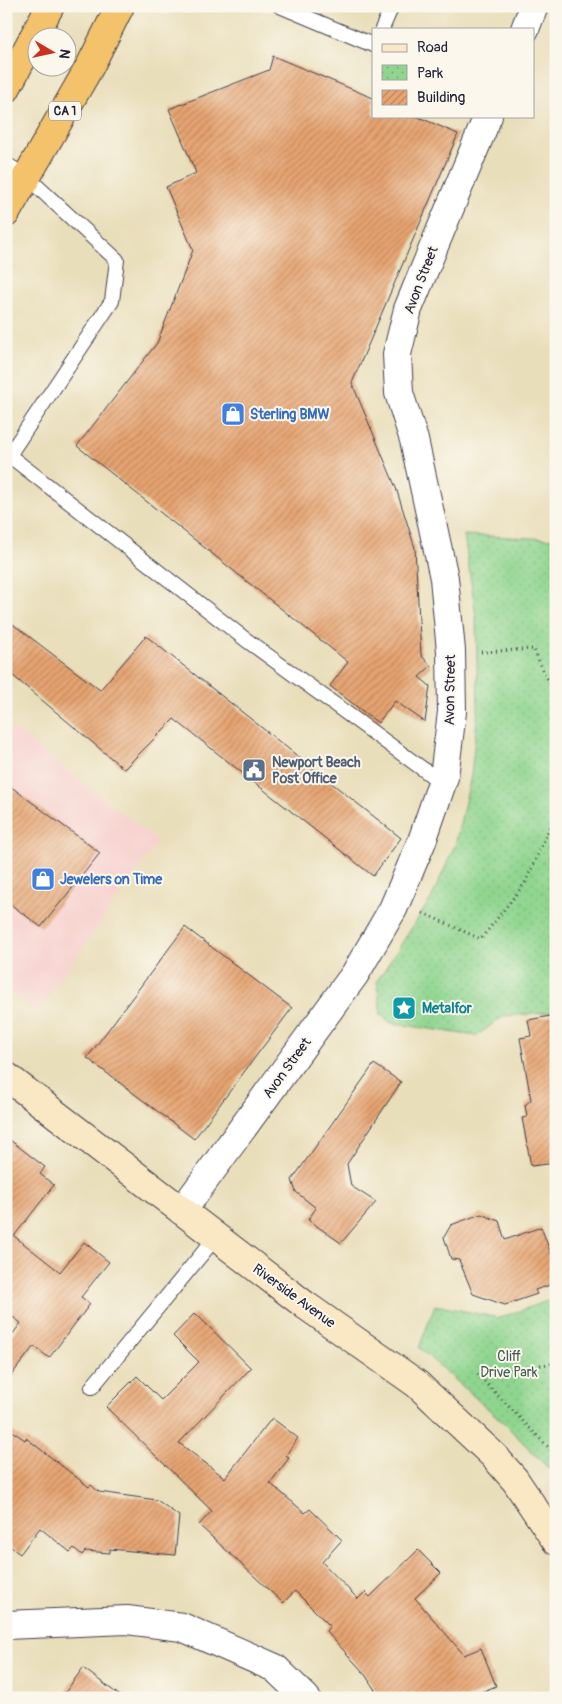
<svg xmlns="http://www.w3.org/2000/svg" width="562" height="1704" font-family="Pangolin,sans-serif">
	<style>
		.built { fill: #f7d0ce }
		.park { fill: url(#park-dots); stroke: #587c65 }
		.building { fill: url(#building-hatch) }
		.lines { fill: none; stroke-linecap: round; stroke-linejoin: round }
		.service-casing { stroke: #403e4e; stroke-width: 16 }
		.minor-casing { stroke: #403e4e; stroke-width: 30 }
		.secondary-casing { stroke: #403e4e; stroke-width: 30 }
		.trunk-casing { stroke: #403e4e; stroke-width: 30 }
		.path { stroke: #403e4e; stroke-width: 3; stroke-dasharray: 1 4; stroke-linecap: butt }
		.service { stroke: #fff; stroke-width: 14 }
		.minor { stroke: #fff; stroke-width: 28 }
		.secondary { stroke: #fae7c3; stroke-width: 28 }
		.trunk { stroke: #f3c26a; stroke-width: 28 }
		.labels { text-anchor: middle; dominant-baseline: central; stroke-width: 4; stroke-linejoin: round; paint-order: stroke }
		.shield { fill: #fbf7ec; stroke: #636270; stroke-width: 1 }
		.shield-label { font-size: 12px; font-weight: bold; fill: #22223b }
		.street-label { font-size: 14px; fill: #22223b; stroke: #fbf7ec }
		.shop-label { font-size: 14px; font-weight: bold; fill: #366cbe; stroke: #fbf7ec; text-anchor: start }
		.service-label { font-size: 14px; font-weight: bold; fill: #4e5e75; stroke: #fbf7ec; text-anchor: start }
		.culture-label { font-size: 14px; font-weight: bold; fill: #0d838f; stroke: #fbf7ec; text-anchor: start }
		.park-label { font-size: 14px; fill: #435854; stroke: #fbf7ec }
	</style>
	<defs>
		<pattern id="park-dots" width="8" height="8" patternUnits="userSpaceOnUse" patternTransform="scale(1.25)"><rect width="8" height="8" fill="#8fd58f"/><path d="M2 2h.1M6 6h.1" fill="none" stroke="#7bb77c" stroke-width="1.8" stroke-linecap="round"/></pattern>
		<pattern id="building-hatch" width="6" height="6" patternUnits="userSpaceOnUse" patternTransform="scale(1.25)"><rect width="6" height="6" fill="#e7a471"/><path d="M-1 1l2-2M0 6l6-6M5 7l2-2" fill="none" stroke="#bb855e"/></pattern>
	</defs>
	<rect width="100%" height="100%" fill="#fbf7ec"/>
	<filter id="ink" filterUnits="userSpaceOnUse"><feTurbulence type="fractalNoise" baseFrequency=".02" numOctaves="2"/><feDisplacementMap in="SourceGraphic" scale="10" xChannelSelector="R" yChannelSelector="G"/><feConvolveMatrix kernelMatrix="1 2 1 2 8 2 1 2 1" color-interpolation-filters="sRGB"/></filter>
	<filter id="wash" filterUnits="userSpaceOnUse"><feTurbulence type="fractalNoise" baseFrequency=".0096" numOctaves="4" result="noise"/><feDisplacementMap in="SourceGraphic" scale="20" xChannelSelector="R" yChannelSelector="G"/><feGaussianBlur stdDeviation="1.12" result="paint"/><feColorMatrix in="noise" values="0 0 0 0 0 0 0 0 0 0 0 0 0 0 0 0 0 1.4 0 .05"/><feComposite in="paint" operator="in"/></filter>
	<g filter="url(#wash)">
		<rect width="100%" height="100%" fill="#e9deba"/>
		<path class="built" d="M6,723L158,841L37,1012L6,988Z"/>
		<path class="park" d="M464,535L556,539V1012L504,1016L476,1036L391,1023L381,1015L377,981L432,897L455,845L471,776L478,709L476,616Z
			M556,1298V1476L503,1422L419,1348L435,1305L499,1318Z"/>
		<g id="blocks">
			<path class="building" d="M273,56L373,98V116H416L458,134L352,383L396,488L415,548L421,655L431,666L419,677L430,686L425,722L395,701L378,723L330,686L348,662L77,446L157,343L193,250L166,187L196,173L169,109L269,70Z
				M6,619L100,690L146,636L401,838L373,876L174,719L124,769L6,670Z
				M6,783L100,853L41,927L6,901Z
				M185,927L292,1008L194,1139L87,1058Z
				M556,1015V1163L531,1166L522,1118L527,1117L525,1105L531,1100L520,1038L531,1036L528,1020Z
				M374,1064L401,1082L347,1164L351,1186L376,1202L341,1243L308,1220L316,1208L296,1192L292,1180Z
				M6,1137L45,1167L40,1174L54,1185L14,1236L60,1272L84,1242L109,1262L81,1297L90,1304L49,1358L34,1346L6,1382V1343L21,1323L6,1312Z
				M481,1214L499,1221L505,1240L541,1227L556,1267V1283L535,1290L537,1294L505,1305L473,1294L459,1260L451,1259L444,1237L451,1225Z
				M195,1313L251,1368L179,1443L225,1478L272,1418L298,1438L286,1455L289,1458L270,1483L305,1513L310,1509L342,1540L322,1562L358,1599L365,1592L370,1597L418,1550L441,1573L415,1598L464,1655L481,1648L496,1686L467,1698H380L364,1673L326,1631L330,1626L295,1591L283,1603L199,1525L212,1511L106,1407L137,1376L161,1400L199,1362L173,1336Z
				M6,1427L25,1440L26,1438L89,1487L91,1485L99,1492L157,1500L179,1516L175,1555L110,1549V1553L85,1551L82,1555L74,1548L70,1552L40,1528L20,1554L6,1543Z
				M83,1668L123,1698H61Z"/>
		</g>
	</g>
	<g filter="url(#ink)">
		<use href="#blocks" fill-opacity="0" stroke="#403e4e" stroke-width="1"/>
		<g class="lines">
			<g class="service-casing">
				<path id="service" d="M280,6L373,45
					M382,29L392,6
					M6,164L28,178L117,260L112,301L9,455
					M6,453L245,639L442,783
					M92,1387L216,1237"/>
			</g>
			<g class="minor-casing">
				<path id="minor" d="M525,29L534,6
					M182,1211L355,974L393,909L422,841L444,777L452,712L451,651L444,578L414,440L399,393L397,354L408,309L488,116
					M6,1625L127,1620L182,1627L275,1668L306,1698"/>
			</g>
			<g class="secondary-casing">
				<path id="secondary" d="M6,1076L305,1305L417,1384L494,1456L515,1480L556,1541"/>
			</g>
			<g class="trunk-casing">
				<path id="trunk" d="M6,89L50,6
					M6,213L90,66L120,6"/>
			</g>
			<path class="path" d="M481,652L534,649L545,675L556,690
				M423,913L481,939L525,883L556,814
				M556,1363L477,1374L556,1455"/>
			<use href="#service" class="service"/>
			<use href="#minor" class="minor"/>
			<use href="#secondary" class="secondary"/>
			<use href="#trunk" class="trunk"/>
		</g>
	</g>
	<defs>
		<g id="shop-square" transform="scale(1.25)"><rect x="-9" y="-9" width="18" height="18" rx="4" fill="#3f7fe0" stroke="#fbf7ec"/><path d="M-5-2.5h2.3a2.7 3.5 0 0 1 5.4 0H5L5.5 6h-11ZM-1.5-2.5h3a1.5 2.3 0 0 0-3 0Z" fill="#fff"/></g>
		<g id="civic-square" transform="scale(1.25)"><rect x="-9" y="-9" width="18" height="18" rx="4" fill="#5c6f8a" stroke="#fbf7ec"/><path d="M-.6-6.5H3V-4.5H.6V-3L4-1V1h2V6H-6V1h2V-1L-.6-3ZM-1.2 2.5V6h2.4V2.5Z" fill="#fff"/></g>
		<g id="sight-square" transform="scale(1.25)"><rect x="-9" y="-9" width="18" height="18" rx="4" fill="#0f9aa8" stroke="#fbf7ec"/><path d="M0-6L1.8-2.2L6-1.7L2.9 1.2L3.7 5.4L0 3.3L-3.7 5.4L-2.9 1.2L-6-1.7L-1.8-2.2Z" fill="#fff"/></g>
	</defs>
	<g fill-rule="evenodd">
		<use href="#shop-square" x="233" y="414"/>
		<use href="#civic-square" x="254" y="770"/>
		<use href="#shop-square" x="43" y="879"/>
		<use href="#sight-square" x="404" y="1008"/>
	</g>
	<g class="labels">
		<rect class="shield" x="49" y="101.5" width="32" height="19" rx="4"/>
		<g class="shield-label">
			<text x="65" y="111">CA 1</text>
		</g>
		<g class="street-label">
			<text transform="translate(421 280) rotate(-69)">Avon Street</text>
			<text transform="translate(450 690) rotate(-89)">Avon Street</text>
			<text transform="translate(287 1068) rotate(-54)">Avon Street</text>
			<text transform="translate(294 1296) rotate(36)">Riverside Avenue</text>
		</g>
		<g class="shop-label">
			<text x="250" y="414">Sterling BMW</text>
			<text x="60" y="879">Jewelers on Time</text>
		</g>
		<g class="service-label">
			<text x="272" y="762">Newport Beach<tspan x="272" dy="16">Post Office</tspan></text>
		</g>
		<g class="culture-label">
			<text x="422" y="1008">Metalfor</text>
		</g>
		<g class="park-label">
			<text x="509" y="1356">Cliff<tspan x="509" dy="16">Drive Park</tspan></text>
		</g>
	</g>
	<rect width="562" height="1704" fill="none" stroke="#fbf7ec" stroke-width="25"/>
	<rect x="372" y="28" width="162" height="90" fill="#fbf7ec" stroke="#a4a2a5"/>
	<rect x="382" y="44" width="25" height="8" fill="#fae7c3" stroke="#a4a2a5"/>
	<text x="417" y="52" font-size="15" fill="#22223b">Road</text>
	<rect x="382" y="65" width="25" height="15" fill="url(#park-dots)" stroke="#a4a2a5"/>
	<text x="417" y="78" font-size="15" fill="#22223b">Park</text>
	<rect x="382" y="90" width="25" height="15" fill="url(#building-hatch)" stroke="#a4a2a5"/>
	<text x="417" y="102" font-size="15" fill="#22223b">Building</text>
	<g transform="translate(52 52) rotate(99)"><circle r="24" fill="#fbf7ec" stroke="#a4a2a5"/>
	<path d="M0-4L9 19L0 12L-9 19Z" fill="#c8321e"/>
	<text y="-8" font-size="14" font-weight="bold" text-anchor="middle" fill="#22223b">N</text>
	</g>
</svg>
